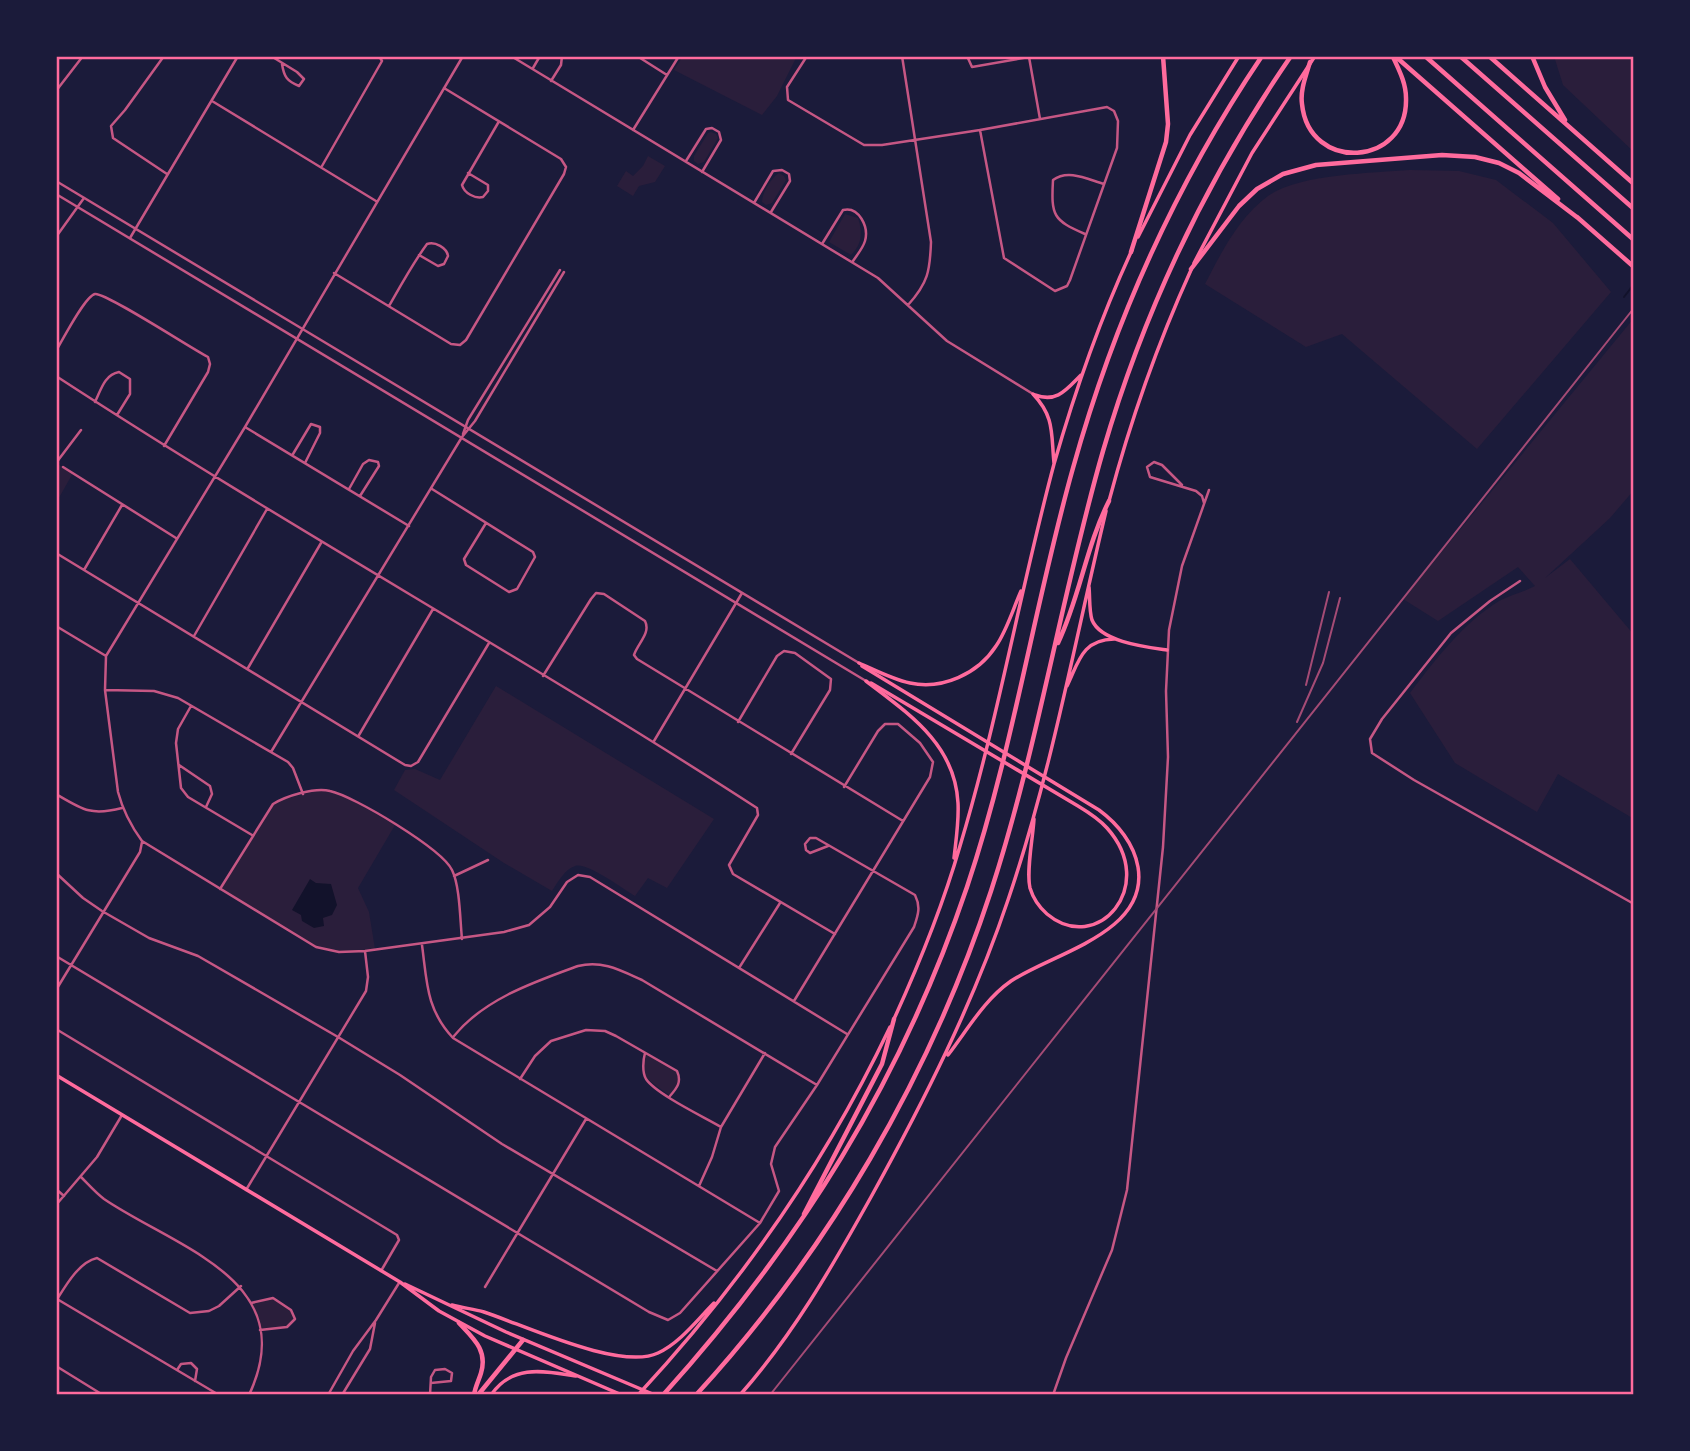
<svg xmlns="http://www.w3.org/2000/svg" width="1690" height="1451" font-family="Lato,sans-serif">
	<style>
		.green { fill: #2a1e3b }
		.water { fill: #12122b }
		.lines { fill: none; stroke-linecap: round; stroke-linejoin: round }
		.stream { stroke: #12122b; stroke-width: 2 }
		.minor { stroke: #c65784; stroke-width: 2.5 }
		.tertiary { stroke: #c65784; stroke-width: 2.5 }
		.secondary { stroke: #ff6b9d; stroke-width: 3.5 }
		.primary { stroke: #ff6b9d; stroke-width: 3.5 }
		.trunk { stroke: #ff6b9d; stroke-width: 3.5 }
		.motorway { stroke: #ff6b9d; stroke-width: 4.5 }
		.rail { stroke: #a44b75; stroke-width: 2 }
		.neatline { fill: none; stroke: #ff6b9d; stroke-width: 2.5 }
	</style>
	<rect width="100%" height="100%" fill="#1b1b3a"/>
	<path class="green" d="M683,56H797L777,96L762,115L674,70Z
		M1554,56H1634V152L1563,85Z
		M711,132L716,134L718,138L704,162L698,164L694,161V156L708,133Z
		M648,156L665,166L655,182L639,186L633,196L617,186L626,171L633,176L643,166Z
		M1410,170L1459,171L1496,180L1553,223L1611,292L1477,449L1342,334L1306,347L1205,284C1221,253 1239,217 1268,196C1299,174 1372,173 1410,170Z
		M779,173L784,176L786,180L772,203L766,205L762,202C762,193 772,177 779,173Z
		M845,214L858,218C863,233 862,244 851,255L829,242Z
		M1634,318V490L1610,518L1545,578L1570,559L1634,635V819L1558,774L1537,812L1455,763L1410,693C1436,659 1462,624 1499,601C1510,595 1524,592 1535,586L1518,567L1438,621L1403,599Z
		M56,463L73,473L56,503Z
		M496,686L714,819L667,888L648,878L635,896C623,889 587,862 575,866C564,870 558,882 552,891L504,863L394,790L405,770L415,769L440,780Z
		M320,790L343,795L395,825L358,888L369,912L375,949L339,952L316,947L220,889L273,804L280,800Z
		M645,1052C666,1065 692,1070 670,1096L646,1078L643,1062Z
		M273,1298L291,1310L295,1319L287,1327L260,1330L251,1303Z"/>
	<path class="water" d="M310,879L316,883L331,884L337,905L332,915L323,918L324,926L314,928L302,921L301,915L292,910Z"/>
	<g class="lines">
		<path class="stream" d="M1624,297L1634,284"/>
		<path class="minor" d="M164,56L125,110L111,126L113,138L167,174
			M271,56L297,72L304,79L299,86C287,81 284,77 282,64
			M463,56L245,427L106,656L105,690L118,792C123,811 131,826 142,841L316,947L339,952L365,951L504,932L529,925L550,907L567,882L578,875L590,877L847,1034
			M511,56L878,278L947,341L1033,394
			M637,56L667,75
			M807,56L787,87L788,100L864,145H882L980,130L1107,107L1114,111L1118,121L1117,148L1070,280L1067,286L1055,291L1004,258L980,130
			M902,56L931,242C930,271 928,283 908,305
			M967,56L972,67L1035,56
			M1029,57L1040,119
			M533,68L540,56
			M551,81L561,65L562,56
			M212,101L376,201
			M633,130L679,56
			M686,161L706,129L712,128L719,132L721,140L702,172
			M322,166L382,61L379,56
			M468,173L488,185V191L483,197C475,199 464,193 462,185L498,123
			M754,203L773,171L782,170L789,174L790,181L771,212
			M1085,234C1053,220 1051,216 1053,180C1068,169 1087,179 1104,184
			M56,237L84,198
			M130,238L238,56
			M822,244L843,210C859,206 869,227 865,241C863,248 857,255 853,261
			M334,273L451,344L460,345L466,340L564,174L566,167L561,159L444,88
			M389,306C401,285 413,263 427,244C435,241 447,248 448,256L444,264L438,266L419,255
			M56,351C62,341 85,296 95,294C105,292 192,349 208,357L210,364L208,372L164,446
			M56,376C286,526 527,659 757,808L758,815L729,865L733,874L835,934
			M95,402C101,390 104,375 119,372L130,379V394L117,415
			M245,427L409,526
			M463,434L468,420L560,270
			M293,454L311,424L320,427V433L305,463
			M56,463L81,430
			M63,467L176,538
			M1182,485L1162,465L1154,462L1147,467L1150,477L1196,491L1202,496L1204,503
			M349,489L363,464L369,460L378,462L379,466L360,496
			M432,489L533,552L535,557L517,589L509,592L466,565L464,559L486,523
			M56,553L405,765L411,766L418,762L489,643
			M84,570L122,505
			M1520,581L1490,601L1451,633L1382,719L1370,739L1372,753L1414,780L1634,904
			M56,626L106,656
			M194,636L267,509
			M248,668L321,543
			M543,676L591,599L596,593L604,594L645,621C651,633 638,643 634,655L637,659L903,821
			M105,690L154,691L178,698L288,762L293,768L303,794
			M191,706L178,729L176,743L181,788L188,797L252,835
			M738,722L777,656L784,651L795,653L831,679L830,690L791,754
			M359,735L433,609
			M654,741L742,593
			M271,752L462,437L475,421L564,272
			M179,765L210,786L212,794L206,807
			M56,794C83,810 91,816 122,808
			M56,873L83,898L102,911L149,938L198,956L338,1037L400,1075L502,1144L717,1271
			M454,876L488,860
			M220,889L273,804C286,796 315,787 330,791C354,796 442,849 452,870C460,886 460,920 462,939
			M422,945C427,982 426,1009 453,1038L760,1223
			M56,956L649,1312L668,1320L680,1313L760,1223L779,1191L771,1164L775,1147L817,1085L914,927C918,915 921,907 915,895L816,838H810L805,844L806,850L810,853L828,846
			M739,968L780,903
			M56,990L140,852L142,842
			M794,1001L930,777L933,762L920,743L898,724H885L878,731L844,787
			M56,1029L397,1235L399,1240L381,1271
			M454,1036C484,999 534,982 578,966C602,960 620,970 642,980L817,1085
			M645,1053C643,1060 642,1072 646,1079C656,1094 704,1117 721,1127
			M520,1079L535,1056L551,1041L586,1030L605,1031L616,1036L677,1071C682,1082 677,1088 670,1096
			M81,1177C88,1184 96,1193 104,1199C176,1248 303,1280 249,1395
			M699,1186L712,1157L721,1127L765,1053
			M56,1189L64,1196
			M246,1190L366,991L368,977L365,951
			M56,1205L97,1157L122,1115
			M485,1287L586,1119
			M57,1299L219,1395
			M56,1301C66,1285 79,1262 97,1258L190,1313L209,1311L219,1306L241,1286
			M251,1303L273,1298L291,1310L295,1319L287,1327L260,1330
			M56,1366L103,1395
			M177,1370L181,1364L191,1363L197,1369L195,1381
			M328,1395L353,1351L376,1320L399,1283
			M342,1395L370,1349L375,1323
			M430,1395L431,1377L435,1370L445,1369L452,1373L451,1381L431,1383
			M1053,1395L1066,1358L1112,1250L1127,1190L1163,847L1168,757L1166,691L1169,630L1182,566L1209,490"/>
		<path class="tertiary" d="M56,91L83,56
			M56,181L859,663
			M56,194L866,681"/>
		<path class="secondary" d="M56,1075L400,1282L439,1311L485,1336L622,1395
			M405,1284L506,1332L655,1395"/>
		<path class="primary" d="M1089,587C1090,597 1089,610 1092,620C1101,642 1146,647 1167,650
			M862,666L1099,810C1118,824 1134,844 1138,867C1149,933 1053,953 1011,981C984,1000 968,1029 948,1055
			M871,683L1078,806C1088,812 1099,819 1107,828C1159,886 1097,956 1047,914C1039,907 1033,898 1030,888C1026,871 1033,838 1034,819
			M1067,686C1079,661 1082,640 1114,639
			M452,1305C463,1308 474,1309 484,1312C524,1325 620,1371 658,1353C680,1343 698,1319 714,1303
			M491,1395C512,1364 544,1371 576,1376
			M638,1395C740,1285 826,1162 890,1027
			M740,1395C793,1335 832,1267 871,1197C924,1101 973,1004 1008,900C1051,774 1075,640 1106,511"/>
		<path class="trunk" d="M1138,237L1190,135L1239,56
			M1194,263L1252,153L1315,56
			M1033,394C1055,417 1051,434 1054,463
			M1035,395C1057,403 1066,390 1081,375
			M1109,501C1130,422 1157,345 1191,270
			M859,663C875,670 892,679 910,683C942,690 978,674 996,646C1007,630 1013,609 1021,591
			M866,681C909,714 955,744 958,803C959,821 956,840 954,858
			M894,1019C920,962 943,905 960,846C998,720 1020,591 1054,464C1075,391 1100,319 1132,250"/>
		<path class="motorway" d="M1395,56L1558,199
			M1425,56L1634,240
			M1460,56L1634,209
			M1489,56L1634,184
			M1532,56L1545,87L1565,120
			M1310,62C1306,76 1300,90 1302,104C1309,173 1408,167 1406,98C1406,83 1399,70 1393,57
			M1577,217L1634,267
			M1131,252L1166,142L1168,124L1163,56
			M1191,269L1239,206L1257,189L1283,174L1316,165L1442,155L1475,157L1499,163L1519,173L1578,218
			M1058,643C1080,597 1086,546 1109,501
			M804,1214L882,1064L894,1019
			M459,1323C473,1338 488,1350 481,1373C479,1380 475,1387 474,1395
			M478,1395L523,1340
			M663,1395C800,1243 901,1082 967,887C1013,750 1034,606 1073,468C1114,321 1177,182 1262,56
			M696,1395C828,1251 930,1077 991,891C1038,747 1061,596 1103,451C1144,310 1208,177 1291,56"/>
		<path class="rail" d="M1306,685L1329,592
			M1297,722L1323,663L1340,598
			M770,1395L1634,308"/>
	</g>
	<rect width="1690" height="1451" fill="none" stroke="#1b1b3a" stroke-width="116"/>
	<rect x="58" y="58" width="1574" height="1335" class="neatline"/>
</svg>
